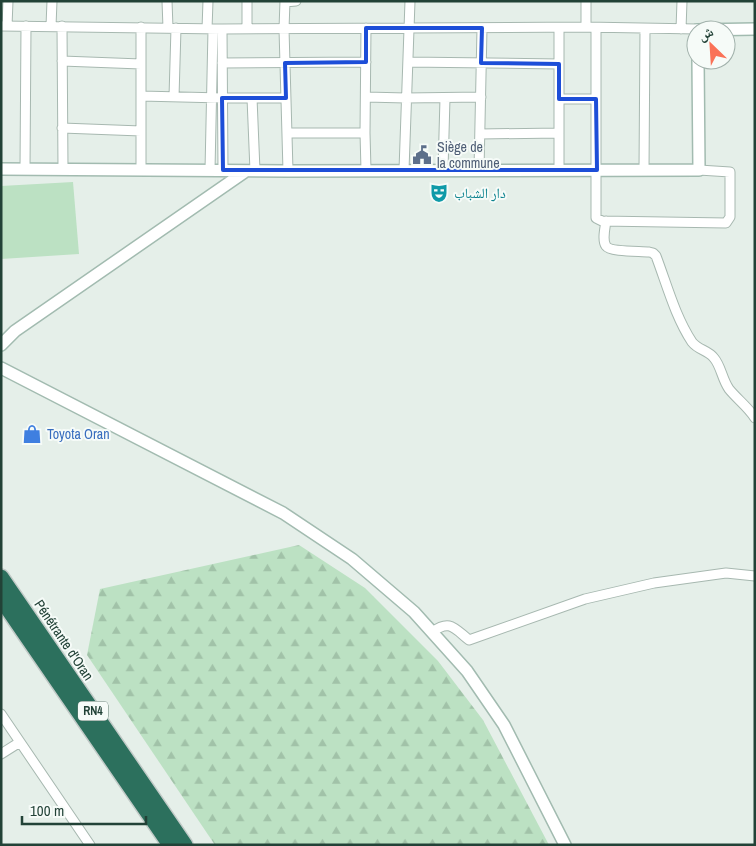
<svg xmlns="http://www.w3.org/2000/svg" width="756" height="846" font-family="'Archivo Narrow','Noto Naskh Arabic',sans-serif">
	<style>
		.grass { fill: #bce1c3 }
		.forest { fill: url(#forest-firs) }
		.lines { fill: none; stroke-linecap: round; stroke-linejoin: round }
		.street-casing { stroke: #a7b8b0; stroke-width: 11 }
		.secondary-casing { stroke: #a2bbb0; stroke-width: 14 }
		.highway-casing { stroke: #c1cac7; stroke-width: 18 }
		.street { stroke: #fff; stroke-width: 9 }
		.secondary { stroke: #fff; stroke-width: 11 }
		.highway { stroke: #2c705d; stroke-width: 15 }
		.marked { fill: none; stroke: #1d4ed8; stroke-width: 4; stroke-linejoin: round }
		.labels { text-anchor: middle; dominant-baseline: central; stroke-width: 4; stroke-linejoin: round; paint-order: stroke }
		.shield { fill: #f6fbf8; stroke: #627a71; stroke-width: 1 }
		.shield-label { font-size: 12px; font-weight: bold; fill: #224237 }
		.service-label { font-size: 14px; fill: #4e5e75; stroke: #f6fbf8; text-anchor: start }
		.culture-label { font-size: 14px; fill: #0d838f; stroke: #f6fbf8; text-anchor: start }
		.shop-label { font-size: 14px; fill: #366cbe; stroke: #f6fbf8; text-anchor: start }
		.street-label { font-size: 14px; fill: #224237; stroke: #f6fbf8 }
	</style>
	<defs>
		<pattern id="forest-firs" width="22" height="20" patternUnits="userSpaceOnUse" patternTransform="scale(1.25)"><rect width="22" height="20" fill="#bce1c3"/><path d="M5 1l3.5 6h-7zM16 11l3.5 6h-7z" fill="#a1c2a8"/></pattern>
	</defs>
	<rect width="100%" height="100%" fill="#e5efe9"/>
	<path class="grass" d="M73,182L79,254L1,259V186Z"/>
	<path class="forest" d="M299,545L365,588L438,661L483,720L549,845H215L87,655L100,589Z"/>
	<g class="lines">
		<g class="street-casing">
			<path id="street" d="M167,1L168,28
				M285,1L284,29L288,171
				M586,1V27
				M285,2L296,1
				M1,26L222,29L586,27L697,29
				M7,26L8,1
				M51,26L52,1
				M62,26L63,169
				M141,27V170
				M559,28V170
				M596,28V218L602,221L726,223L730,217V172L699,170
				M207,29L208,1
				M222,29L223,170
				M247,29V1
				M681,29L682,1
				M62,61L141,64
				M408,62L559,64
				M222,63L366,62
				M141,96L222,98H286
				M174,97L176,28
				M366,97L406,98L481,97
				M252,98L255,171
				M559,99H596
				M62,128L141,131
				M287,133H365
				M480,134L559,133
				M25,169L26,26
				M210,170L213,29
				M366,170L365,133L366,28
				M404,170L410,1
				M443,170L445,98
				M479,170L482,28
				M644,170L645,29
				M606,221C605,228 602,240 606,246C610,252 640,251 649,252L653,253L656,256C667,285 675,316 692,342C698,350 708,350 714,358C721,366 722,379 729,389C737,399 748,407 755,418
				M432,632C450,619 454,628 469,640L585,599L654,583L726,573L755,576
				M1,714L90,845
				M1,754L20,742"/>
		</g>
		<g class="secondary-casing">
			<path id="secondary" d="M697,30L755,29
				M1,169L288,171L699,170L698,60
				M1,345L15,331L246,171
				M1,368L283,513L352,559L414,612L467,671L504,725L565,845"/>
		</g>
		<g class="highway-casing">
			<path id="highway" d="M1,577L185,845
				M1,599L170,845"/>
		</g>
		<use href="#street" class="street"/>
		<use href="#secondary" class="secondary"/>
		<use href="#highway" class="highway"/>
	</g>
	<path class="marked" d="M366,28H482L481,63L559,64V99H596L597,170H223L222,98H286L285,63L366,62Z"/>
	<defs>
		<g id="civic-bare" transform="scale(1.5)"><path d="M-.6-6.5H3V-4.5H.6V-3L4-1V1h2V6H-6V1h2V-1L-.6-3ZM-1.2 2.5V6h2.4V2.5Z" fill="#5c6f8a" stroke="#f6fbf8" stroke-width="2.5" paint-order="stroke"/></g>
		<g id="theatre-bare" transform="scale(1.5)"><path d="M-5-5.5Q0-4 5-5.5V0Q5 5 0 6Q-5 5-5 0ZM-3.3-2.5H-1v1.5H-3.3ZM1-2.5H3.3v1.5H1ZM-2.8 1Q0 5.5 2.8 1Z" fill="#0f9aa8" stroke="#f6fbf8" stroke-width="2.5" paint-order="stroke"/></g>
		<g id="shop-bare" transform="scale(1.5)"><path d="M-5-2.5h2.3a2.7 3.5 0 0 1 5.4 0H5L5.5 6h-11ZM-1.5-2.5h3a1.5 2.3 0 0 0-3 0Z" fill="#3f7fe0" stroke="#f6fbf8" stroke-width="2.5" paint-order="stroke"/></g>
	</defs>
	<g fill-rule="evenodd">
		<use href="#civic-bare" x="422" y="155"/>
		<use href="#theatre-bare" x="439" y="193"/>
		<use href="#shop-bare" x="32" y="434"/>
	</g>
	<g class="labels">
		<rect class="shield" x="78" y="701.5" width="30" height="19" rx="4"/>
		<g class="shield-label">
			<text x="93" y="711">RN4</text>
		</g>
		<g class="service-label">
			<text x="437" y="147">Siège de<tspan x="437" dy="16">la commune</tspan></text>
		</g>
		<g class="culture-label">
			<text x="454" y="193">دار الشباب</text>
		</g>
		<g class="shop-label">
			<text x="47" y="434">Toyota Oran</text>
		</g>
		<g class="street-label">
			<text transform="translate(64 640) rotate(56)">Pénétrante d'Oran</text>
		</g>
	</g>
	<rect width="756" height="846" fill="none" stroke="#224237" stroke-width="5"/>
	<g transform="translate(711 45) rotate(335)"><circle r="24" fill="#f6fbf8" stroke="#a1b1ab"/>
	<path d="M0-4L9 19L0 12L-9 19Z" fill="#fa7257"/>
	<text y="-8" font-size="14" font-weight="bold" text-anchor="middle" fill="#224237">ش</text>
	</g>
	<path d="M22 816v8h124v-8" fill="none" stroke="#224237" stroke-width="2.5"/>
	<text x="30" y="816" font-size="15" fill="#224237" stroke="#f6fbf8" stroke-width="4" paint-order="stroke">100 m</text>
</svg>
